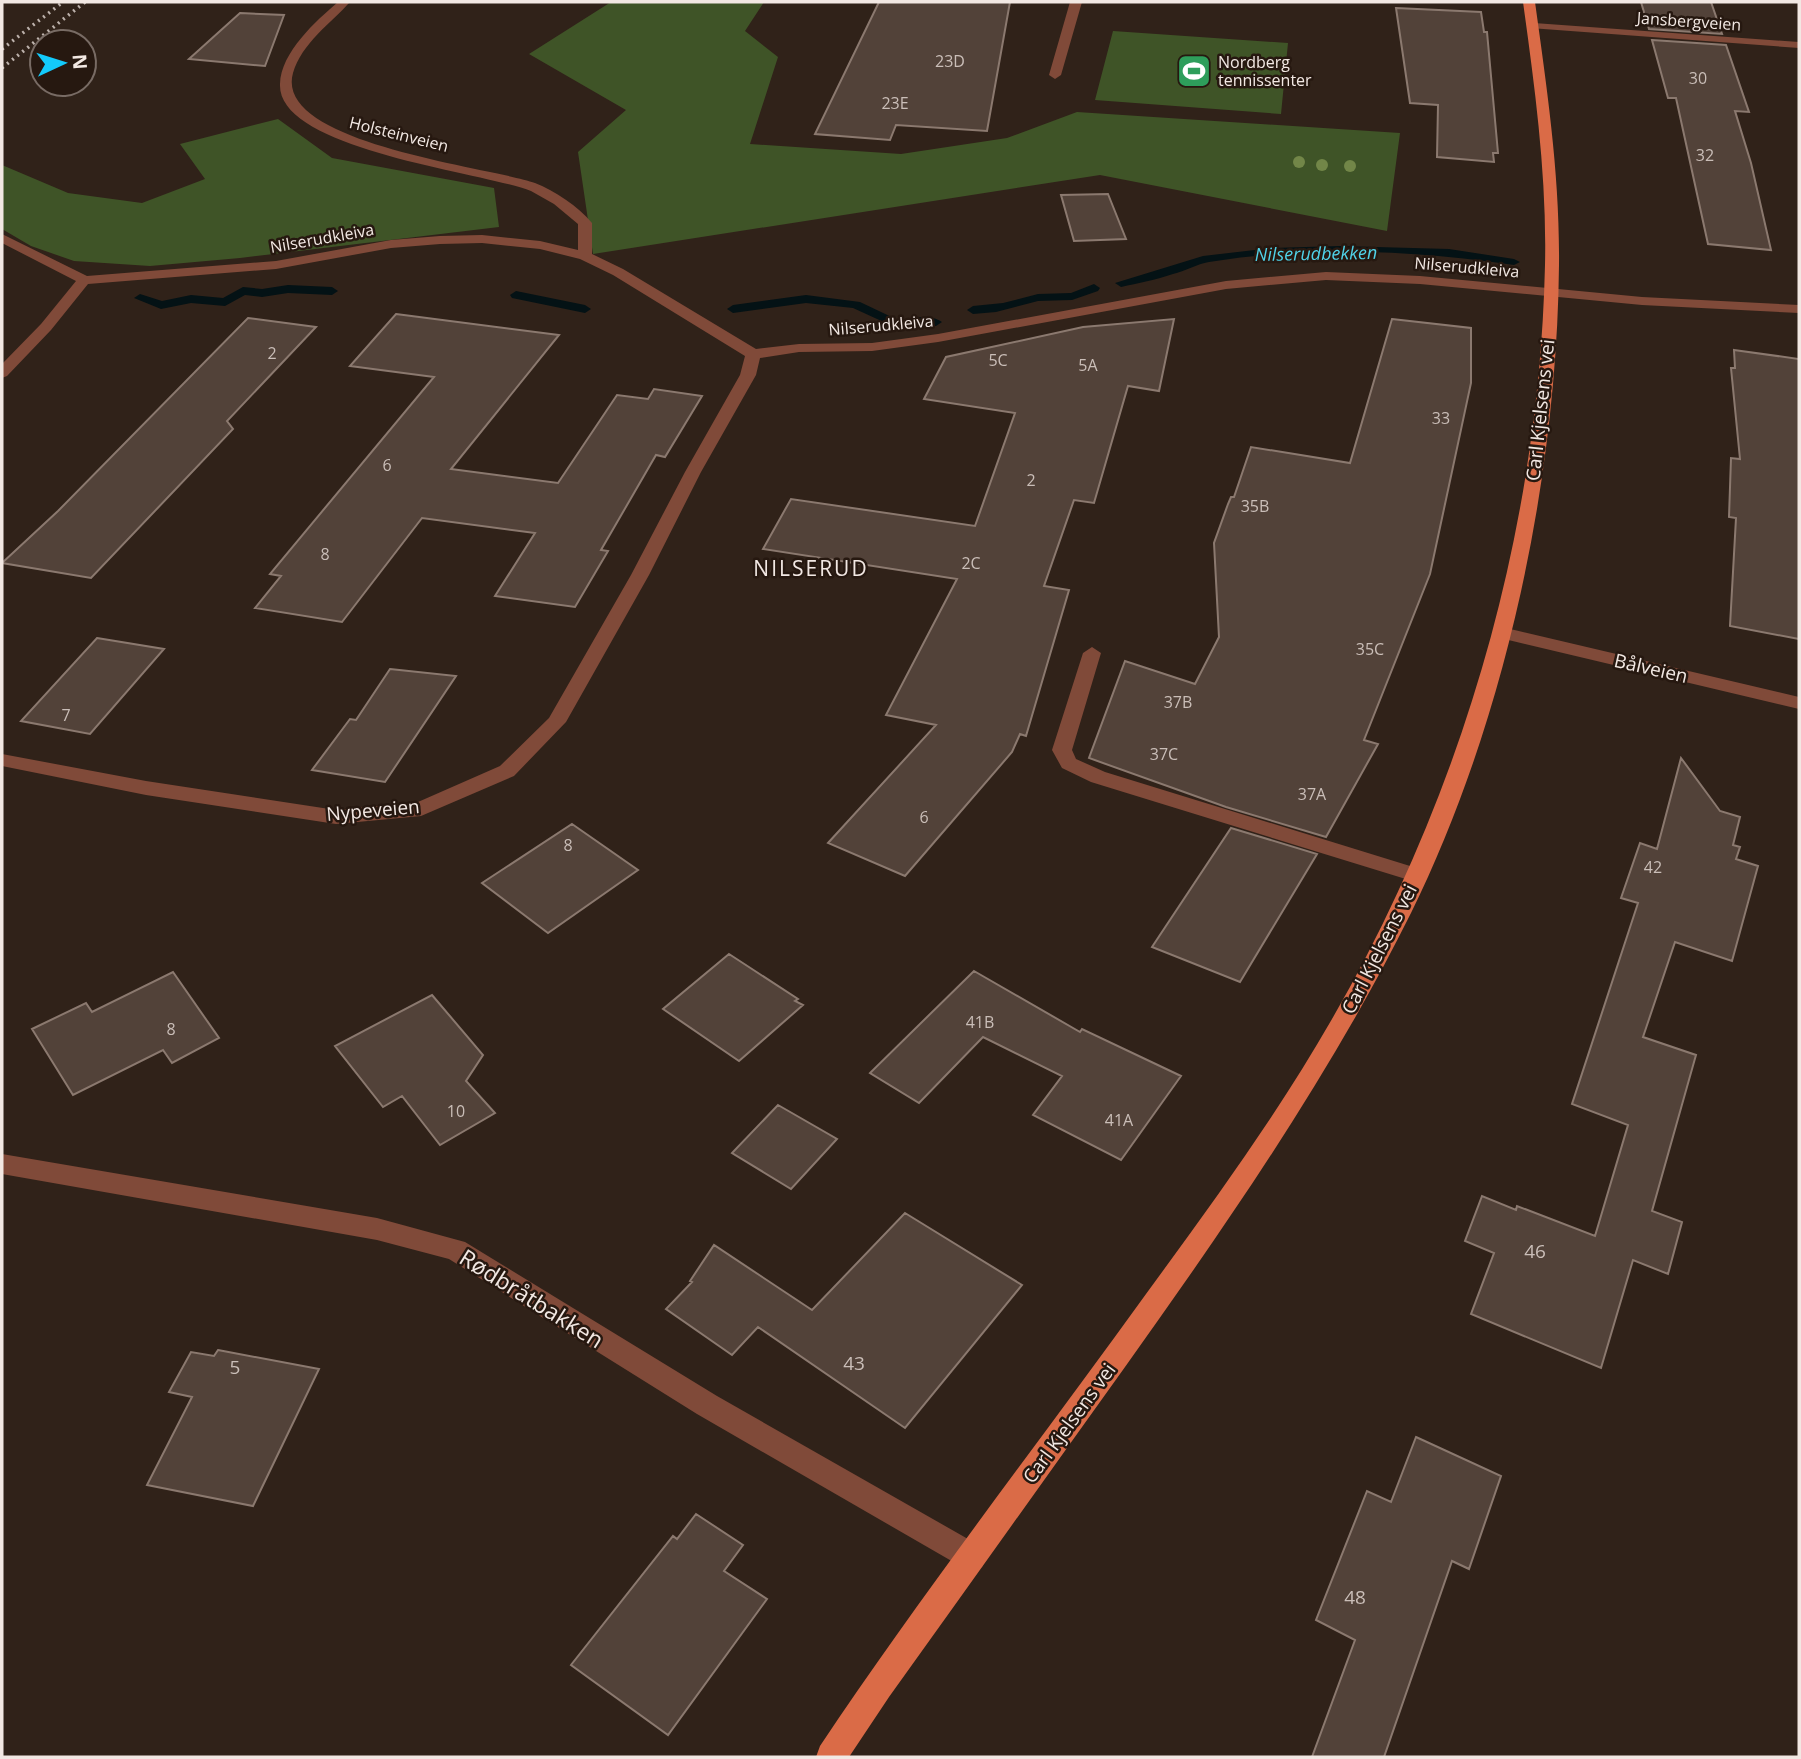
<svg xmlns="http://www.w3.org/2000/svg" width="1801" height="1759" font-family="'Open Sans',sans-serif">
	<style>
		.green { fill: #3f5427 }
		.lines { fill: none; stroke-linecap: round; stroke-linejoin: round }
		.stream { fill: #041215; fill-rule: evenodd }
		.building { fill: #524239; stroke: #8b796f; stroke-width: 2 }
		.minor { fill: #804a39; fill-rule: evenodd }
		.major { fill: #da6b47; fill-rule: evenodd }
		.rail { stroke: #bdb2ac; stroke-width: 3.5; stroke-dasharray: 2 4.5; stroke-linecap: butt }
		.tree { fill: #728648 }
		.labels { text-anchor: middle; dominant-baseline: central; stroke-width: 5; stroke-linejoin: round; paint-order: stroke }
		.far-street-label { font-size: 16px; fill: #f2e8e3; stroke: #261810 }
		.number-label { font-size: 16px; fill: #cabeb8 }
		.far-poi-label { font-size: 16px; fill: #f2e8e3; stroke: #261810; text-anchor: start }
		.far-water-label { font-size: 18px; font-style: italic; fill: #50d2e8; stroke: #261810 }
		.street-label { font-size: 19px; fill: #f2e8e3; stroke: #261810 }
		.near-number-label { font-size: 19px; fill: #cabeb8 }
		.neighbourhood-label { font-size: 21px; letter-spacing: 2px; fill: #f2e8e3; stroke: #261810 }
		.near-street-label { font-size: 23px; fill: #f2e8e3; stroke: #261810 }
	</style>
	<rect width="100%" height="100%" fill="#302219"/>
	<path class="green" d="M611,2H764L745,31L778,57L750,144L901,154L1007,138L1077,112L1400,133L1387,231L1100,175L593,254L578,152L626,110L529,54Z
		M1113,31L1288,43L1281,114L1095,100Z
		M278,119L332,158L494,188L499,227L240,258L150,266L74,261L31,246L2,229V165L68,193L142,203L205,179L180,144Z"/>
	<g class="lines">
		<path class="stream" d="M1340,246L1449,249L1514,259L1520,262L1514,265C1414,250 1309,246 1209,262C1197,264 1185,271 1173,274C1156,280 1138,283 1121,287L1115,283L1203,256L1272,248Z
			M1094,284L1100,288L1098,291L1072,300L1038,301L996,312L973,314L967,310L973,306L1003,303L1038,294L1071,293Z
			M288,285L332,287L338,291L332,295L288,293L262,297L245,295L225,306L191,303L161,309L134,298L140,294L162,301L191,295L223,298L243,287L262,289Z
			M516,291L585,305L591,309L585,313L512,298L510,295Z
			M806,295L860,302L900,321C913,317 931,314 942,322L936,326L913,325L899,329L853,308L806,303L733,313L727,309L733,305Z"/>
	</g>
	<path class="building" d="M879,2H1010L987,131L896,125L890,140L815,134Z
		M1641,2H1711L1722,34L1649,29Z
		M1396,8L1481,12L1484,32H1487L1498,153H1493L1494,162L1437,157L1438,105L1410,103Z
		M240,13L284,15L265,66L189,59Z
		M1652,40L1726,45L1749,112L1735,111L1751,163L1771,250L1708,244L1676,98H1668Z
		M1108,194L1126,239L1074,241L1061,195Z
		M396,314L559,335L451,469L558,483L617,395L648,399L654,389L702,396L665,457L656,455L601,550L608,551L575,607L495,596L535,533L422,518L342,622L255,608L281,576L270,574L434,377L350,366Z
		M248,318L316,327L227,421L233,429L91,578L2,563L58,511Z
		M1174,319L1159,391L1128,386L1094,503L1074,500L1044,586L1069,590L1026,736L1020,734L1012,752L905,876L828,843L936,725L886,715L957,579L763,549L791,499L975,526L1015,413L924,399L946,357L1083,327Z
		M1392,319L1471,328V383L1430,574L1364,740L1378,744L1326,837L1226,807L1089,758L1125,661L1195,684L1219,637L1214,543L1228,504L1231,497H1234L1251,447L1350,463Z
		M1734,350L1799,359V639L1730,626L1736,518L1729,517L1731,458L1740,459L1731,368H1735Z
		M97,638L164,649L90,734L21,721Z
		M390,669L456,676L385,782L312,770L350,719L356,720Z
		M1681,758L1720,811L1740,817L1733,845L1740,847L1736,859L1758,866L1732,961L1675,942L1643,1037L1696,1055L1652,1211L1682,1222L1668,1274L1633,1260L1601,1368L1471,1314L1494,1253L1465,1241L1482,1196L1516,1210L1517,1206L1595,1236L1628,1125L1572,1104L1638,903L1621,898L1640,843L1657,849Z
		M572,824L638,870L548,933L482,883Z
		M1231,828L1317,854L1240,982L1152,947Z
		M729,954L798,999L795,1001L803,1005L739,1061L663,1009Z
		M974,971L1080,1032L1082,1029L1181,1076L1121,1160L1033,1115L1062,1076L983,1037L919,1103L870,1073Z
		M173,972L219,1038L172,1063L163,1050L73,1095L32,1029L86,1003L92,1012Z
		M432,995L483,1055L466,1081L495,1113L440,1145L402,1096L383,1107L335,1046Z
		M778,1105L837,1139L791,1189L732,1153Z
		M905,1213L1022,1285L905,1428L758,1327L732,1355L666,1309L692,1282L690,1281L714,1245L812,1310Z
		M218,1350L319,1369L253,1506L147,1485L192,1397L169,1392L191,1352L214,1356Z
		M1416,1437L1501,1476L1469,1569L1452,1561L1384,1757H1312L1355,1640L1316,1620L1367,1491L1391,1502Z
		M696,1514L743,1545L724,1571L767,1599L668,1735L571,1665L673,1536L677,1539Z"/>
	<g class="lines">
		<path class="minor" d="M338,2H350C330,24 302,43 293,73C273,144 491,167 535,183C555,191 578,206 592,223V254L623,269L756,349L799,344L872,343L938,334L1226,281L1326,272L1420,276L1642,297L1799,305V313L1642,305L1420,284L1326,280L1226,289L938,342L872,351L799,352L760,358L756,375L701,472L649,575L566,722L514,776L421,816L336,824L146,795L2,766V754L146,781L336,810L418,802L500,766L549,718L631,575L685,472L740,375L745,356L613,275L580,259L540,249L482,243L440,244L391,248L276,269L88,284L51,330L7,376L2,378V364L41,324L76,281L2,243V234L87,276L276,261L391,240L440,236L482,235L540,241L578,250V224L554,204L531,191C484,172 277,150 280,84C281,52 316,21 338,2Z
			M1070,2H1082L1061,75L1055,79L1049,75Z
			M1534,23L1799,42V48L1530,28L1528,26Z
			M1502,627L1799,697V709L1496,637L1493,633Z
			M1092,647L1101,653L1072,750L1076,759L1105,772L1423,870L1426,875L1423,880L1416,882L1409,880L1091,782L1062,768L1052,750L1083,653Z
			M2,1154L377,1218L465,1242L717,1396L982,1547L986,1557L982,1567L972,1571L962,1567L697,1414L449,1259L377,1240L2,1174Z"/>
		<path class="major" d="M1523,2H1535C1547,89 1560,176 1559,265C1557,478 1506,720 1411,913C1331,1074 1229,1221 1125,1367C1046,1477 968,1587 889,1697L849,1757H816L820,1746C923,1592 1037,1445 1146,1294C1211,1205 1277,1115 1332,1019C1464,790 1539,529 1545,265C1547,176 1535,89 1523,2Z"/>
		<path class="rail" d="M2,49L63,2
			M2,68L85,2"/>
	</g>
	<g class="tree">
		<circle cx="1299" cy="162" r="6"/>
		<circle cx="1322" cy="165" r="6"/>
		<circle cx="1350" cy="166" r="6"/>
	</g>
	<defs>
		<g id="stadium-square" transform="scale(1.75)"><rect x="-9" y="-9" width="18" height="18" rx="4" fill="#2e9e5b" stroke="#261810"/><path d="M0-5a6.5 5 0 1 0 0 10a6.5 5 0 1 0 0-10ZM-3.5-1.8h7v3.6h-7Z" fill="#fff"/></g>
	</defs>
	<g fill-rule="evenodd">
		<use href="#stadium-square" x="1194" y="71"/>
	</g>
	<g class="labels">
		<g class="far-street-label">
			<text transform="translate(1689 21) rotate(4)">Jansbergveien</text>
			<text transform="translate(399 134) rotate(14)">Holsteinveien</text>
			<text transform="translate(322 238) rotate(-10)">Nilserudkleiva</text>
			<text transform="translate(1467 267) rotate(5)">Nilserudkleiva</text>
			<text transform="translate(881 325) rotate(-5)">Nilserudkleiva</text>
		</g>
		<g class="number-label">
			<text x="950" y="61">23D</text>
			<text x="1698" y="78">30</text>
			<text x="895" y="103">23E</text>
			<text x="1705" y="155">32</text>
			<text x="272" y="353">2</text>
			<text x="998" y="360">5C</text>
			<text x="1088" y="365">5A</text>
			<text x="1441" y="418">33</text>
			<text x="387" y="465">6</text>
			<text x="1031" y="480">2</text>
			<text x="1255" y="506">35B</text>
			<text x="325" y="554">8</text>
			<text x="971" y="563">2C</text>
			<text x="1370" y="649">35C</text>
			<text x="1178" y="702">37B</text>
			<text x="66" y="715">7</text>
			<text x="1164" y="754">37C</text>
			<text x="1312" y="794">37A</text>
			<text x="924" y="817">6</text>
			<text x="568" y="845">8</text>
			<text x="1653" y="867">42</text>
			<text x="980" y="1022">41B</text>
			<text x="171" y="1029">8</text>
			<text x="456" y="1111">10</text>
			<text x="1119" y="1120">41A</text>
		</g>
		<g class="far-poi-label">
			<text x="1218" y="62">Nordberg<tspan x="1218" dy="18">tennissenter</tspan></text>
		</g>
		<g class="far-water-label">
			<text transform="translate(1316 253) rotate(-1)">Nilserudbekken</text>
		</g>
		<g class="street-label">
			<text transform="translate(1540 410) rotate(-84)">Carl Kjelsens vei</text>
			<text transform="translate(1651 668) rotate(13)">Bålveien</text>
			<text transform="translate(373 810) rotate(-5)">Nypeveien</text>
			<text transform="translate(1379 949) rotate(-63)">Carl Kjelsens vei</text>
			<text transform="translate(1069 1423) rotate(-54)">Carl Kjelsens vei</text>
		</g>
		<g class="near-number-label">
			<text x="1535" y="1251">46</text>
			<text x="854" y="1363">43</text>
			<text x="235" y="1367">5</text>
			<text x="1355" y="1597">48</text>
		</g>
		<g class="neighbourhood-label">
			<text x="811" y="568">NILSERUD</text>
		</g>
		<g class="near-street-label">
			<text transform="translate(532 1298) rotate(32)">Rødbråtbakken</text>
		</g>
	</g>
	<rect width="1801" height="1759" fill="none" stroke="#f2e8e3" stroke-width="7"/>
	<g transform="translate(63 63) rotate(86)"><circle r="33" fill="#261810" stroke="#786b64" stroke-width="2"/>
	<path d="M0-5L12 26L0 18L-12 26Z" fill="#13cafb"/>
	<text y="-10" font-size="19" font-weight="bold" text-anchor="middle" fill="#f2e8e3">N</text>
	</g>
</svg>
